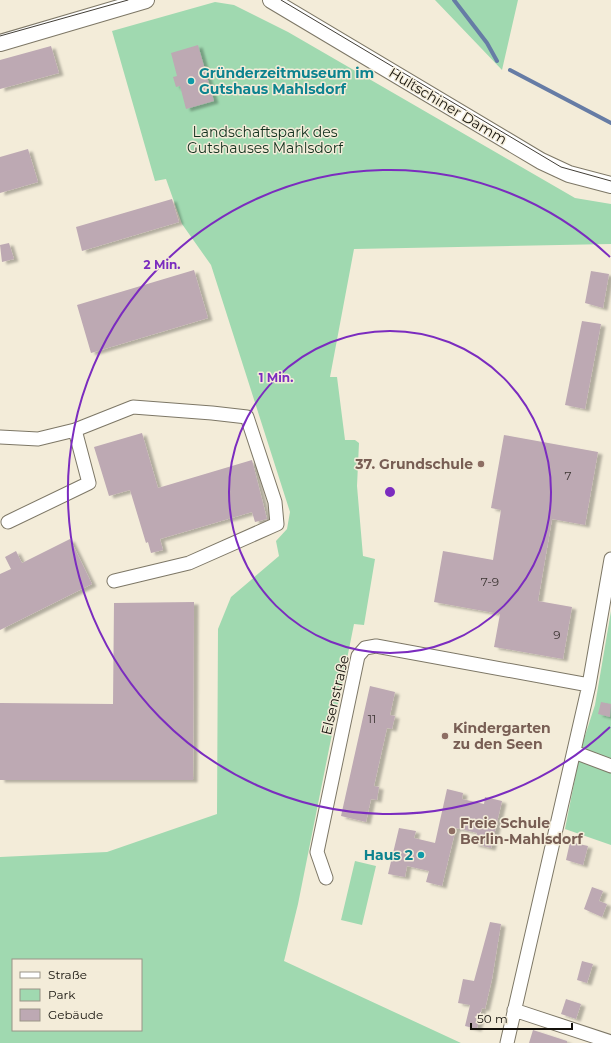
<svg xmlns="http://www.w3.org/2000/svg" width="611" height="1043" font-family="Montserrat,sans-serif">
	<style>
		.green { fill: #a0d9b0; fill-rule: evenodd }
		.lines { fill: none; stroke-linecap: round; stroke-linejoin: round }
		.stream { stroke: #667ca5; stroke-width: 4 }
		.building { fill: #bda9b3; filter: url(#shadow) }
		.minor-casing { stroke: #7d7766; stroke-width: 15 }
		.major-casing { stroke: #7d7766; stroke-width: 18 }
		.minor { stroke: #fff; stroke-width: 13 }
		.major { stroke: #fff; stroke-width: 16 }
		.tram { stroke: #423e36; stroke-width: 1 }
		.ring { fill: none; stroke: #7b2cbf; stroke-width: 2 }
		.culture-dot { fill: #0f9aa8; stroke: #f3ecd9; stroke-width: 1.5 }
		.education-dot { fill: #8d6e63; stroke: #f3ecd9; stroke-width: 1.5 }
		.labels { text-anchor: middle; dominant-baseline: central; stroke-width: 3; stroke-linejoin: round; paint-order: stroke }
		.number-label { font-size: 12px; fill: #3e3735 }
		.culture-label { font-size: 14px; font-weight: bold; fill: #0d838f; stroke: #f3ecd9; text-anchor: start }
		.street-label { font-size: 14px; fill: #14110b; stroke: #f3ecd9 }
		.park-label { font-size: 14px; fill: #12301d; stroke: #f3ecd9 }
		.education-label { font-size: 14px; font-weight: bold; fill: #785e54; stroke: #f3ecd9; text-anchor: start }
		.centre { fill: #7b2cbf; stroke: #f3ecd9; stroke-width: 2 }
		.ring-label { font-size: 12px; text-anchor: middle; font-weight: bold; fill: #7b2cbf; stroke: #f3ecd9; stroke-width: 3; stroke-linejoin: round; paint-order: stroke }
	</style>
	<defs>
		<filter id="shadow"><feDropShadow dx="4.5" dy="2.5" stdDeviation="1" flood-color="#0004"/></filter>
	</defs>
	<rect width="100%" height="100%" fill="#f3ecd9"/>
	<path class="green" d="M435,0H518L502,70Z
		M215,2L234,5L288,32L575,198L611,204V244L354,249L330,377H337L345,440H355L359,443L357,486L363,556L375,559L364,625L354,624L298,904L284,961L461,1043H0V857L107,852L217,814L218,629L231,597L279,556L276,541L287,529L290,512L211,265L182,224L166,179L155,181L112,31ZM13,960H141V1030H13Z
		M611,611V845L565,829L581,748L595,705Z
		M355,861L376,866L362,925L341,920Z"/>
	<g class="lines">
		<path class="stream" d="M454,0L487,43L497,61
			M510,70L611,123"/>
	</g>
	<path class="building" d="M198,45L214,101L186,109L180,86L176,87L173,77L177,76L171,53Z
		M51,46L59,73L0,89V60Z
		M28,149L38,182L0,193V157Z
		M172,199L179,222L82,251L76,227Z
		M9,243L14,259L2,262L0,245Z
		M194,270L208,318L91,353L77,305Z
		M591,271L609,274L603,308L585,303Z
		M582,321L601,324L585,409L565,405Z
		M142,433L158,488L252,460L267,519L255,522L252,512L160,539L163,550L151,553L148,542L146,543L130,490L109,496L94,447Z
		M504,435L598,452L585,525L552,519L538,601L572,607L563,659L494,647L500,614L434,602L443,551L493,560L501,510L491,508Z
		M70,539L92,584L0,630V574L11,569L5,557L16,551L22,563Z
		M194,602L193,780H0V703L113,704L114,603Z
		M370,686L395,692L390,715L395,716L392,729L387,728L374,786L379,787L377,800L371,799L366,822L341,816Z
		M601,702L611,704L610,717L598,714Z
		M447,789L463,793L462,799L484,804L485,797L502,801L491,848L474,844L477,833L456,828L442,886L426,882L429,871L407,866L405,877L388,874L399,828L416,831L414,838L435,843Z
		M570,842L588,846L583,865L566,860Z
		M592,887L603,891L599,901L607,904L602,917L584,909Z
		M490,922L501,924L492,979L485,1009L482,1008L477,1029L465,1026L470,1005L458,1003L463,979L474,981Z
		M582,961L593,964L587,983L577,980Z
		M566,999L581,1004L576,1019L561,1014Z
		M533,1030L567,1041V1043H529Z"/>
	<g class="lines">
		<g class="minor-casing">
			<path id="minor" d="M0,437L38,439L75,430L133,407L212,413L247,417L275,502L277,524L189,563L114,581
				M8,522L89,483L75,430
				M574,752L611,766
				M326,878L317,852L358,656L365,648L376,646L589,685
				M514,1010L611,1042
				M507,1043L589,685L611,559"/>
		</g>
		<g class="major-casing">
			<path id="major" d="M271,0L541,161L569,174L611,185
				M0,43L146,0"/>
		</g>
		<use href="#minor" class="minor"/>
		<use href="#major" class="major"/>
		<path class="tram" d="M281,0L561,167L611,181
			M0,36L128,0"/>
	</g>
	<g class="ring">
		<circle cx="390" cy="492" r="161"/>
		<path d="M610 727A322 322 0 1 1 610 257"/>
	</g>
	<g class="culture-dot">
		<circle cx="191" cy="81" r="4"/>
		<circle cx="421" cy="855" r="4"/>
	</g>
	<g class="education-dot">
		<circle cx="481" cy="464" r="4"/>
		<circle cx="445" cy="736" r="4"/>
		<circle cx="452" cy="831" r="4"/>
	</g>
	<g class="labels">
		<g class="number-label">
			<text x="568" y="475">7</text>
			<text x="490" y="581">7-9</text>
			<text x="557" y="634">9</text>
			<text x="372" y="718">11</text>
		</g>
		<g class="culture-label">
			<text x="199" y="73">Gründerzeitmuseum im<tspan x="199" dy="16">Gutshaus Mahlsdorf</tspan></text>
			<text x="413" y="855" text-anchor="end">Haus 2</text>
		</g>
		<g class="street-label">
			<text transform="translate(448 106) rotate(31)">Hultschiner Damm</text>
			<text transform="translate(335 695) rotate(-77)">Elsenstraße</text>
		</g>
		<g class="park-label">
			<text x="265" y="132">Landschaftspark des<tspan x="265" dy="16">Gutshauses Mahlsdorf</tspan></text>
		</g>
		<g class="education-label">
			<text x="473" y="464" text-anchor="end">37. Grundschule</text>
			<text x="453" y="728">Kindergarten<tspan x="453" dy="16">zu den Seen</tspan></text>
			<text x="460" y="823">Freie Schule<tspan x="460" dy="16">Berlin-Mahlsdorf</tspan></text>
		</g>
	</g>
	<circle cx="390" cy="492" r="6" class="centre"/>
	<g class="ring-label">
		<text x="162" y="269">2 Min.</text>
		<text x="276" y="382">1 Min.</text>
	</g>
	<rect x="12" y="959" width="130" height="72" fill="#f3ecd9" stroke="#9a9487"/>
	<rect x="20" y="972" width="20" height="6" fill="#ffffff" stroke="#9a9487"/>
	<text x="48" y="979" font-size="12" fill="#14110b">Straße</text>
	<rect x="20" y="989" width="20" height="12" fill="#a0d9b0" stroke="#9a9487"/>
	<text x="48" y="999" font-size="12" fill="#14110b">Park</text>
	<rect x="20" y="1009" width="20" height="12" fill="#bda9b3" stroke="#9a9487"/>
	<text x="48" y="1019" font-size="12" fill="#14110b">Gebäude</text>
	<path d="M471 1023v6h101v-6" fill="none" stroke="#14110b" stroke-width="2"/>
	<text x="477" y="1023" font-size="12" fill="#14110b" stroke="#f3ecd9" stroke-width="3" paint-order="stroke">50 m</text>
</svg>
